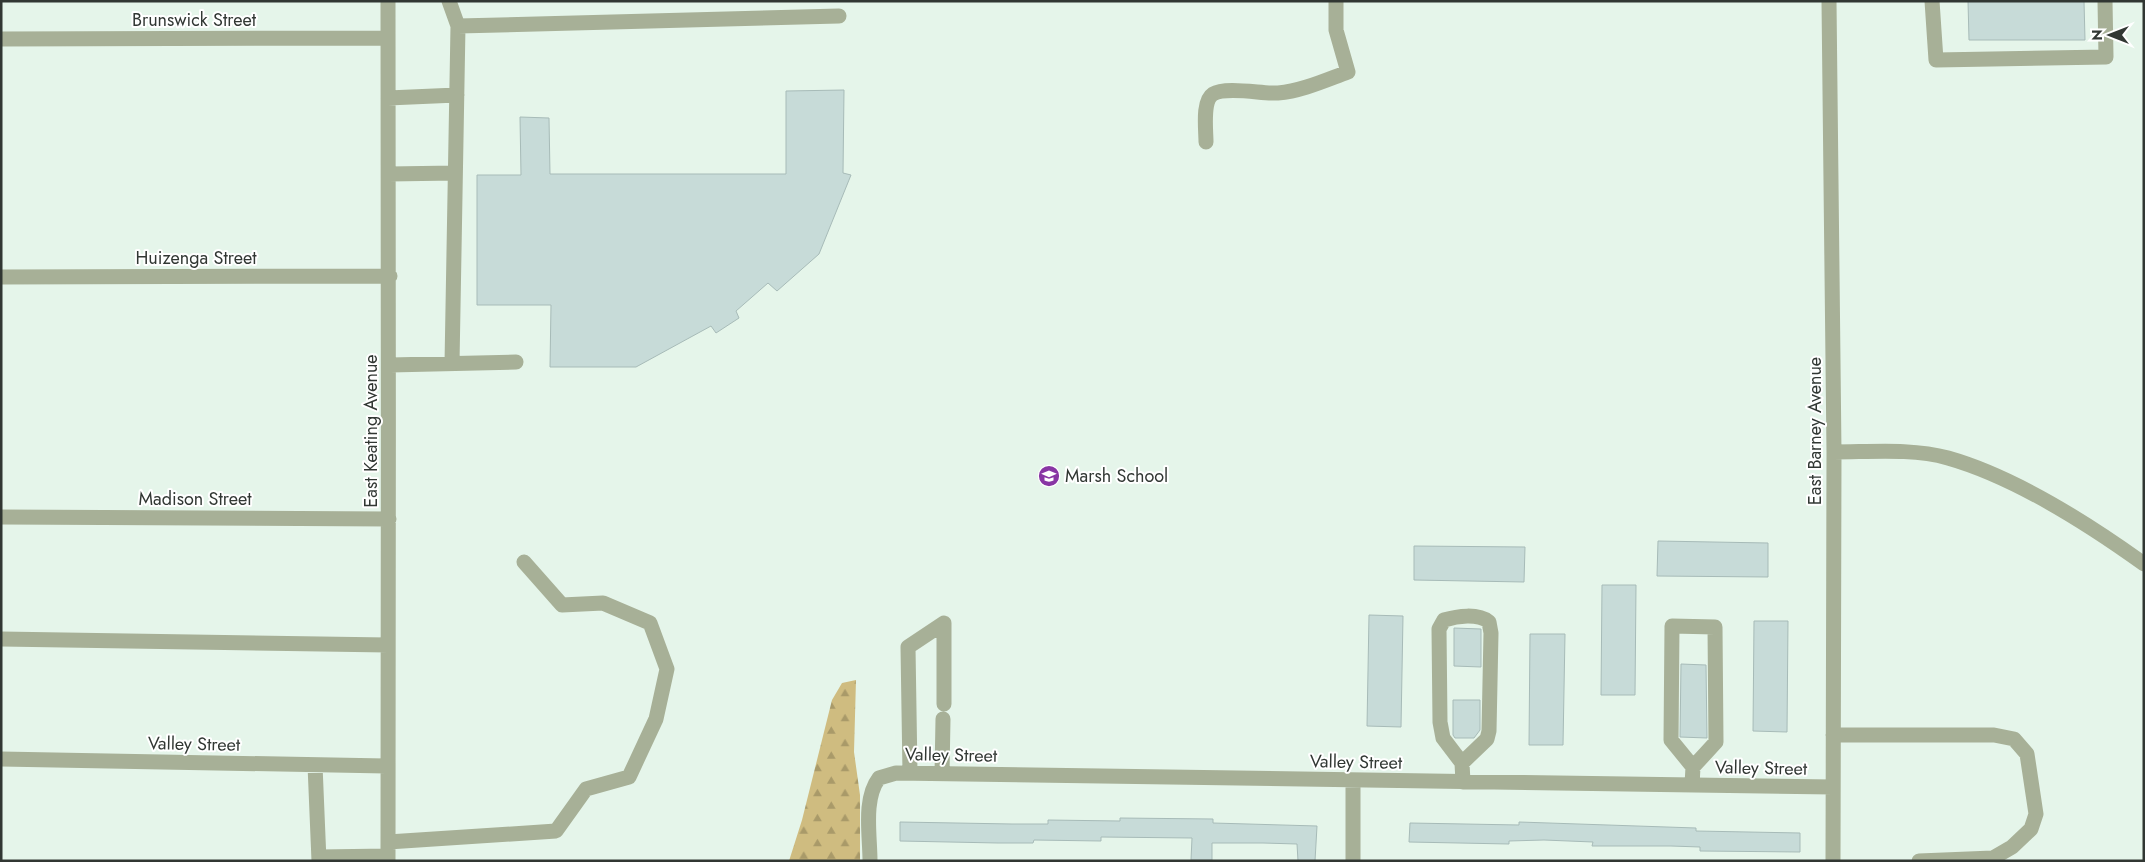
<svg xmlns="http://www.w3.org/2000/svg" width="2145" height="862" font-family="Jost,sans-serif">
	<style>
		.forest { fill: url(#forest-firs) }
		.building { fill: #c7dbd8; stroke: #a7bbb8 }
		.lines { fill: none; stroke-linecap: round; stroke-linejoin: round }
		.minor { stroke: #a7b097; stroke-width: 15 }
		.labels { text-anchor: middle; dominant-baseline: central; stroke-width: 4; stroke-linejoin: round; paint-order: stroke }
		.street-label { font-size: 18px; fill: #313733; stroke: #fff }
		.poi-label { font-size: 18px; fill: #313733; stroke: #fff; text-anchor: start }
	</style>
	<defs>
		<pattern id="forest-firs" width="22" height="20" patternUnits="userSpaceOnUse" patternTransform="scale(1.25)"><rect width="22" height="20" fill="#cfbc80"/><path d="M5 1l3.5 6h-7zM16 11l3.5 6h-7z" fill="#a99a69"/></pattern>
	</defs>
	<rect width="100%" height="100%" fill="#e5f5ea"/>
	<path class="forest" d="M856,680L854,752L860,795V861H789L802,820L832,700L842,683Z"/>
	<path class="building" d="M1968,1H2084L2085,40H1969Z
		M844,90L843,173L851,175L819,254L777,291L768,283L736,311L739,318L716,333L711,326L636,367H550L551,305H477V175H521L520,117L549,118L550,174H786V91Z
		M1658,541L1768,543V577L1657,576Z
		M1414,546L1525,547L1524,582L1414,580Z
		M1602,585H1636L1635,695H1601Z
		M1369,615L1403,616L1401,727L1367,726Z
		M1754,621H1788L1787,732L1753,731Z
		M1454,628L1481,629V667L1454,666Z
		M1530,634H1565L1563,745H1529Z
		M1681,664L1706,665L1707,738L1680,737Z
		M1453,700H1480V730L1474,738H1455L1453,735Z
		M1120,818L1213,819V823L1317,826L1315,861H1298L1297,844L1263,843H1212V860H1191L1192,838L1101,837V841L1034,840L1033,843H998L900,841V822L1012,824H1048V820L1120,821Z
		M1519,822L1696,828V831L1800,833V852L1700,851V847L1671,846H1592L1593,842L1544,840L1509,841V844L1409,842L1410,823L1519,825Z"/>
	<g class="lines">
		<path class="minor" d="M388,1C389,288 388,574 388,861
			M449,1L458,26
			M1829,1L1834,452L1833,861
			M1932,1L1936,60L2106,57L2105,1
			M1,39L388,38
			M388,98L457,95
			M1206,142C1206,130 1202,101 1213,94C1226,86 1263,94 1278,93C1302,91 1326,80 1348,72L1336,30V1
			M389,174L455,173
			M1,277L390,276
			M452,364L458,26L839,16
			M390,365L516,362
			M1834,452C1871,452 1912,448 1948,458C2015,477 2087,523 2144,564
			M1,517L389,519
			M1,639L388,645
			M1833,735H1994L2014,739L2027,754L2036,814L2031,829L2012,847L1993,858L1919,861
			M1,759L386,766
			M1462,763L1487,739L1489,731L1491,633L1489,622C1478,613 1457,616 1444,620L1439,629L1440,722L1443,738L1462,763L1463,782
			M315,765L319,861
			M910,773L908,647L944,623V704
			M942,774L943,719
			M1692,785L1693,767L1671,740L1672,626L1715,627L1716,742L1693,767
			M388,842L556,831L586,789L629,777L656,719L667,669L650,623L603,603L562,605L524,562
			M319,857L388,856
			M870,861C870,835 863,799 879,778L896,773L1833,787
			M1353,861V781"/>
	</g>
	<defs>
		<g id="school-disc" transform="scale(1.125)"><circle r="9.5" fill="#8835a4" stroke="#fff"/><path d="M0-5L7-2L0 1L-7-2ZM-4 1L0 2.5L4 1V4Q0 6-4 4Z" fill="#fff"/></g>
	</defs>
	<g fill-rule="evenodd">
		<use href="#school-disc" x="1049" y="476"/>
	</g>
	<g class="labels">
		<g class="street-label">
			<text x="194" y="20">Brunswick Street</text>
			<text x="196" y="258">Huizenga Street</text>
			<text transform="translate(371 431) rotate(-90)">East Keating Avenue</text>
			<text transform="translate(1815 431) rotate(-90)">East Barney Avenue</text>
			<text x="195" y="499">Madison Street</text>
			<text transform="translate(194 744) rotate(1)">Valley Street</text>
			<text transform="translate(951 755) rotate(1)">Valley Street</text>
			<text transform="translate(1356 762) rotate(1)">Valley Street</text>
			<text transform="translate(1761 768) rotate(1)">Valley Street</text>
		</g>
		<g class="poi-label">
			<text x="1065" y="476">Marsh School</text>
		</g>
	</g>
	<rect width="2145" height="862" fill="none" stroke="#313733" stroke-width="5"/>
	<g transform="translate(2110 35) rotate(270)" stroke="#ffffff" stroke-width="4" paint-order="stroke">
	<path d="M0-4L9 19L0 12L-9 19Z" fill="#313733"/>
	<text y="-8" font-size="14" font-weight="bold" text-anchor="middle" fill="#313733">N</text>
	</g>
</svg>
